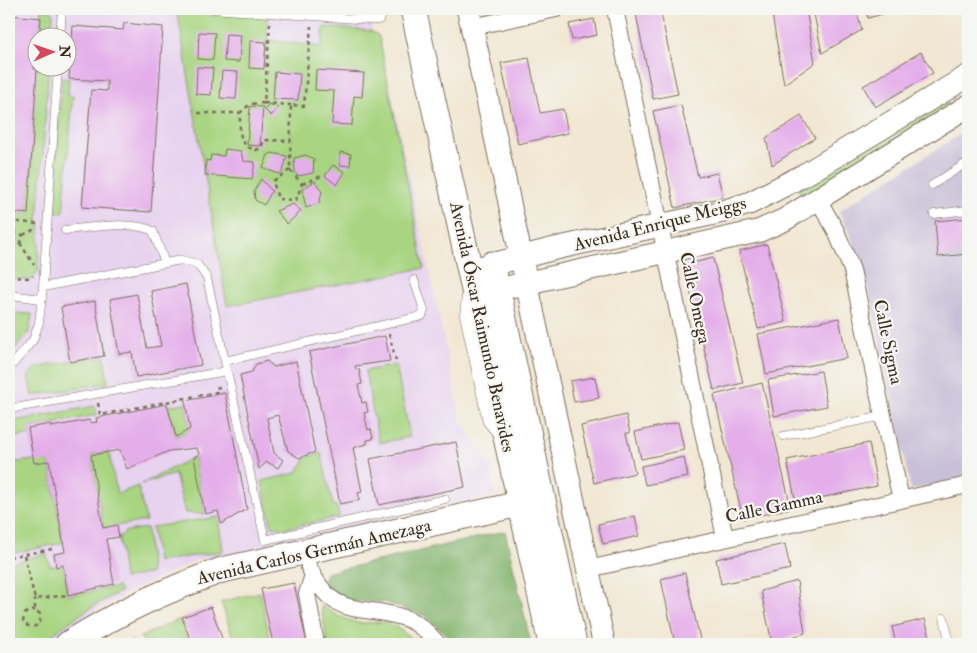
<svg xmlns="http://www.w3.org/2000/svg" width="977" height="653" font-family="'IM FELL Double Pica',serif">
	<style>
		.built { fill: #e7d2ef; fill-rule: evenodd }
		.industrial { fill: #c8bfd8 }
		.green { fill: #a9d582; stroke: #728050 }
		.forest { fill: #86b670; stroke: #607047 }
		.building { fill: #e4aeea }
		.lines { fill: none; stroke-linecap: round; stroke-linejoin: round }
		.service-casing { stroke: #7b6c5d; stroke-width: 9 }
		.minor-casing { stroke: #7b6c5d; stroke-width: 18 }
		.secondary-casing { stroke: #7b6c5d; stroke-width: 24 }
		.primary-casing { stroke: #7b6c5d; stroke-width: 27 }
		.path { stroke: #7b6c5d; stroke-width: 2.5; stroke-dasharray: 4 4; stroke-linecap: butt }
		.service { stroke: #fff; stroke-width: 8 }
		.minor { stroke: #fff; stroke-width: 16 }
		.secondary { stroke: #fff; stroke-width: 22 }
		.primary { stroke: #fff; stroke-width: 25 }
		.labels { text-anchor: middle; dominant-baseline: central; stroke-width: 4.5; stroke-linejoin: round; paint-order: stroke }
		.street-label { font-size: 18px; fill: #3b2a1e; stroke: #f6f6f2 }
	</style>
	<rect width="100%" height="100%" fill="#f6f6f2"/>
	<filter id="ink" filterUnits="userSpaceOnUse"><feTurbulence type="fractalNoise" baseFrequency=".02" numOctaves="2"/><feDisplacementMap in="SourceGraphic" scale="10" xChannelSelector="R" yChannelSelector="G"/><feConvolveMatrix kernelMatrix="1 2 1 2 8 2 1 2 1" color-interpolation-filters="sRGB"/></filter>
	<filter id="wash" filterUnits="userSpaceOnUse"><feTurbulence type="fractalNoise" baseFrequency=".0096" numOctaves="4" result="noise"/><feDisplacementMap in="SourceGraphic" scale="20" xChannelSelector="R" yChannelSelector="G"/><feGaussianBlur stdDeviation="1.12" result="paint"/><feColorMatrix in="noise" values="0 0 0 0 0 0 0 0 0 0 0 0 0 0 0 0 0 1.4 0 .05"/><feComposite in="paint" operator="in"/></filter>
	<g filter="url(#wash)">
		<rect width="100%" height="100%" fill="#f1e7d2"/>
		<path class="built" d="M9,9H343L365,11L371,16V31L379,36L461,420L490,465L495,495L195,561L130,591L93,611L46,644H9ZM38,38H68V68H38Z"/>
		<path class="industrial" d="M968,129V477L911,490L863,264L839,211Z"/>
		<path class="green" d="M42,9L51,10L53,14L51,37L39,38Z
			M177,9H198L268,18L267,40L321,47L324,27L371,31L379,36L424,268L227,306Z
			M37,58L38,68H49L38,221L40,222L38,272L31,280L9,279V212L28,214Z
			M62,78L69,79L68,96H73L63,213L53,211Z
			M941,100L947,102L950,106L808,195H802L799,190L801,184Z
			M9,313L32,314L29,332L9,356Z
			M104,356L108,383L32,396L28,376L35,368Z
			M396,365L410,437L379,443L365,371Z
			M185,403L190,429L176,437L168,406Z
			M95,406L97,415L29,428L30,435L11,437L10,422Z
			M109,452L117,494L138,486L146,521L103,528L91,455Z
			M321,453L333,505L337,506L339,517L282,529L271,525L262,481L296,473L307,457Z
			M194,457L205,514L185,513L175,474L142,484Z
			M34,460L49,461L63,543L9,554V463Z
			M218,517L223,551L157,562L152,527Z
			M147,528L151,573L124,579L119,537L127,531Z
			M46,553L50,566L63,565L68,595L118,587L121,591C92,606 66,622 42,644H9V564Z
			M260,592L271,644H235L221,602Z
			M321,606L338,616L357,623L389,622L420,644H328Z
			M180,619L189,644H145L140,637Z"/>
		<path class="forest" d="M505,531L531,644H454L451,638L423,615L384,602L346,601L323,582L326,573Z"/>
		<g id="blocks">
			<path class="building" d="M635,9H660L678,94L653,99Z
				M771,9H806L815,63L784,84Z
				M813,9H856L862,30L822,53Z
				M866,9H901L868,18Z
				M9,15L41,18L37,65L34,66V69H37L28,214L9,212Z
				M594,19L597,35L572,40L569,24Z
				M124,23L163,27L151,212L82,207L91,90L107,91V81L69,79L73,26L123,30Z
				M199,32L215,33L213,60L198,59Z
				M226,34L241,35L239,62L224,61Z
				M250,41L266,42L264,69L249,68Z
				M921,52L933,73L875,107L863,86Z
				M529,58L540,113L563,109L568,133L518,144L501,63Z
				M197,67L213,68L211,95L196,94Z
				M316,70L364,73L362,97L354,96L352,125L332,124L334,91L315,90Z
				M222,71L238,72L236,99L220,98Z
				M275,72L300,74L298,100L273,99Z
				M269,104L278,108L271,116L265,110Z
				M681,105L698,177L717,173L723,197L675,208L653,111Z
				M250,106L263,107L260,146L247,145Z
				M801,116L815,138L772,165L766,138Z
				M225,149L241,151L243,161L255,162L252,179L205,175L206,160L210,161L211,155L224,156Z
				M340,152L351,154L350,166L340,165Z
				M272,153L287,156L283,171L279,174L263,168L268,155Z
				M306,155L314,159L313,173L298,176L295,172L294,158Z
				M333,165L345,172L337,185L325,176Z
				M261,179L272,191L264,205L255,200L254,191Z
				M315,181L322,192L319,203L306,208L302,189Z
				M293,204L301,211L287,224L276,211Z
				M968,218V254L938,257L935,221Z
				M767,244L786,322L758,329L739,251Z
				M713,258L743,383L714,390L684,265Z
				M186,284L201,365L136,377L132,352L119,354L110,299L137,294L147,348L161,346L151,291Z
				M95,301L104,356L70,362L61,307Z
				M839,318L847,358L766,374L758,334Z
				M385,336L390,361L355,366L356,370L359,369L362,384L358,385L362,403L366,402L368,412L364,413L368,430L371,429L373,439L367,440V444L353,448L362,492L358,493L360,500L340,504L309,352Z
				M267,361L274,367L296,361L315,452L299,458L288,451L278,415L267,418L274,453L283,460L278,468L267,462L259,469L240,375L252,372L256,364Z
				M821,371L827,406L774,416L768,380Z
				M595,377L599,398L574,402L570,381Z
				M762,383L791,508L743,519L714,395Z
				M225,393L247,509L221,524L218,511L205,514L194,457L199,454L197,448L169,451L127,469L120,450L91,455L103,528L117,525L119,537L106,539L114,584L68,595L63,565L56,567L54,554L65,552L49,461L34,463L28,428L51,424V427L89,420L90,423L97,422L96,418L167,404L176,437L190,429L185,401Z
				M626,415L630,433H626L635,473L594,483L581,426Z
				M678,422L684,450L641,459L635,432Z
				M456,442L465,487L379,505L370,459Z
				M869,443L877,486L796,503L787,460Z
				M684,457L688,477L645,485L641,466Z
				M635,516L639,536L603,544L598,524Z
				M785,544L790,569L721,584L716,559Z
				M685,573L701,644H675L661,579Z
				M797,581L805,633L772,643L761,591Z
				M294,583L307,644H273L261,589Z
				M211,607L224,644H192L182,617Z
				M925,619L932,644H896L892,627Z
				M132,639L135,644H124Z"/>
		</g>
	</g>
	<g filter="url(#ink)">
		<use href="#blocks" fill-opacity="0" stroke="#7b6c5d" stroke-width="1"/>
		<g class="lines">
			<g class="service-casing">
				<path id="service" d="M212,9L371,20H379L383,14V9
					M60,38L62,9
					M932,185L968,162
					M934,214L968,210
					M65,230C90,228 131,220 153,231L165,263
					M43,287L181,260L197,264L207,278L227,371
					M9,295L42,299
					M466,297L464,315L487,422L497,434
					M225,361L422,316L424,310L414,280
					M9,369L33,340L39,323L43,287L58,68
					M9,409L227,371L265,540L445,499
					M783,436L884,416
					M944,618L950,644"/>
			</g>
			<g class="minor-casing">
				<path id="minor" d="M615,9L725,538
					M472,27L556,9
					M818,199L836,231L852,270L901,500
					M309,567C334,621 359,603 405,618C419,623 429,634 438,644
					M588,569L968,485
					M313,575L307,594L316,644"/>
			</g>
			<g class="secondary-casing">
				<path id="secondary" d="M468,9L604,644
					M474,269L553,249L721,212L750,203L804,175L968,76
					M513,286L759,231L784,220L968,106"/>
			</g>
			<g class="primary-casing">
				<path id="primary" d="M413,9L551,644
					M492,264L574,644
					M68,644C120,611 164,591 222,570L542,499"/>
			</g>
			<path class="path" d="M270,23L264,103L291,105
				M264,103L250,104L240,113C240,130 237,146 256,150L261,148L264,140L290,141
				M198,113H240
				M290,170L273,181L278,199L296,200L302,184L290,170L291,105L304,106L311,26
				M302,184L324,175
				M9,221L39,224
				M9,225L15,233L23,235L20,243L13,240L15,233
				M23,235L37,228
				M20,243L34,265
				M9,277L31,278L33,276
				M389,334L396,361
				M98,403L100,415L217,392L216,388L220,387
				M24,555L35,599L68,595
				M9,557L52,549
				M35,610L28,611L24,615L23,623C30,628 34,628 40,623V614L35,610V599"/>
			<use href="#service" class="service"/>
			<use href="#minor" class="minor"/>
			<use href="#secondary" class="secondary"/>
			<use href="#primary" class="primary"/>
		</g>
	</g>
	<g class="labels">
		<g class="street-label">
			<text transform="translate(660 224) rotate(-14)">Avenida Enrique Meiggs</text>
			<text transform="translate(695 298) rotate(78)">Calle Omega</text>
			<text transform="translate(482 327) rotate(78)">Avenida Óscar Raimundo Benavides</text>
			<text transform="translate(888 342) rotate(78)">Calle Sigma</text>
			<text transform="translate(774 507) rotate(-12)">Calle Gamma</text>
			<text transform="translate(314 552) rotate(-13)">Avenida Carlos Germán Amezaga</text>
		</g>
	</g>
	<rect width="977" height="653" fill="none" stroke="#f6f6f2" stroke-width="30"/>
	<g transform="translate(52 52) rotate(88)"><circle r="24" fill="#f6f6f2" stroke="#aba49d"/>
	<path d="M0-4L9 19L0 12L-9 19Z" fill="#d1495b"/>
	<text y="-8" font-size="14" font-weight="bold" text-anchor="middle" fill="#3b2a1e">N</text>
	</g>
</svg>
